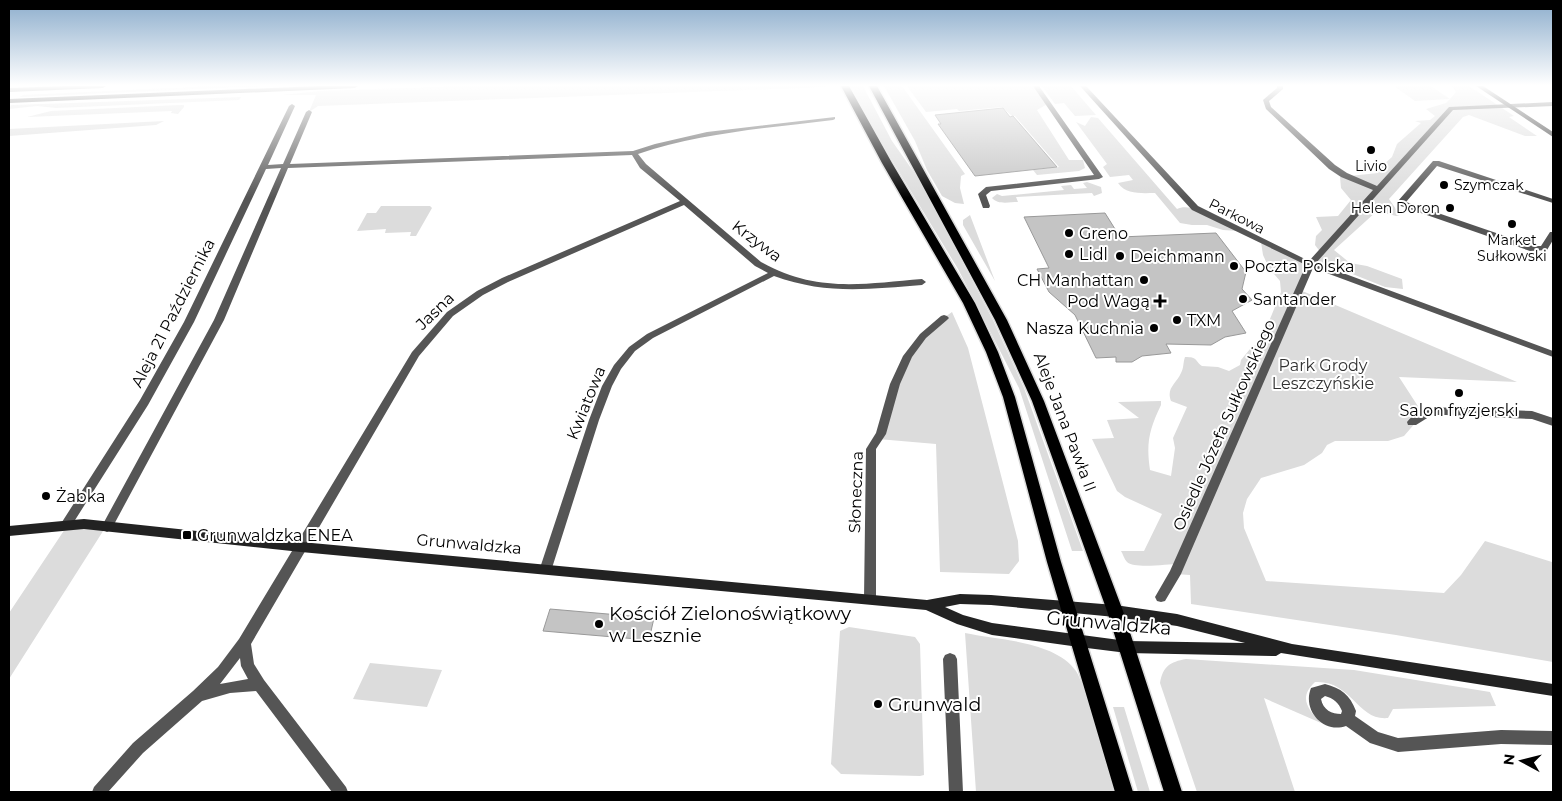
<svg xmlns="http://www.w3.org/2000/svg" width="1562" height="801" font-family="Montserrat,sans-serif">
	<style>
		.green { fill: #dcdcdc }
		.building { fill: #c4c4c4; stroke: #999 }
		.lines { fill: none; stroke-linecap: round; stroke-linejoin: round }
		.primary-casing { stroke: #dbdbdb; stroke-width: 3 }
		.street { fill: #555; fill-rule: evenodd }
		.secondary { fill: #222; fill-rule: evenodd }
		.primary { fill: #000; fill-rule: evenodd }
		.poi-dot { fill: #000; stroke: #fff; stroke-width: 2 }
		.labels { text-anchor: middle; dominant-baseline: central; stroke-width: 4; stroke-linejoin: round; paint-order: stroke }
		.far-poi-label { font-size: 14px; fill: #000; stroke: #fff }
		.far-street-label { font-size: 14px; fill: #000; stroke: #fff }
		.poi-label { font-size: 16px; fill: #000; stroke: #fff; text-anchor: start }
		.street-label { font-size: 16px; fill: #000; stroke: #fff }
		.park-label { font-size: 16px; fill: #333; stroke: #fff }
		.near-poi-label { font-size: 19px; fill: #000; stroke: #fff; text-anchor: start }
		.near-street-label { font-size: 19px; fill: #000; stroke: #fff }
	</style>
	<rect width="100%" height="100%" fill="#fff"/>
	<path class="green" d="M213,86H263L20,97L23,95Z
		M462,86H825L826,87L318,106L309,112L316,95H282L320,91Z
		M851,86H863L892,141L918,178L993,320L1024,388L1083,551H1072L1019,388L958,269L867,119Z
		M884,86H902L965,174L961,176L960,188L964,204L955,203L942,196L927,170L915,141Z
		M907,86H1036L1049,103L1037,110L1069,160H1083L1085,168L1079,171L1037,175L1033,170L1059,167L1015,116H1012L1002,107L959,111L957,109L926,112Z
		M1042,86H1071L1096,115L1075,116L1064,103L1055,104Z
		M1394,86H1431L1450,99L1456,92L1452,86H1469L1514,116L1509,117L1537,136H1525L1469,115L1463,117L1389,199L1400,215L1396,216L1377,211L1334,250L1350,263L1367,266L1402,279L1403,289L1385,287L1340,269L1314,261L1321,253L1315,245L1316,236L1322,230L1316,217L1338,216L1351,200L1341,188L1340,177L1378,173L1382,166L1392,157L1397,144L1421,123L1415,121L1430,120L1435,116L1426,109L1446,103L1450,99L1415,101Z
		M241,97L239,100L56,108L37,106L9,109L11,105H14Z
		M179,105H184V107L178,114L171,113L172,111L27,117L51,111Z
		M1091,117L1098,118L1177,209C1193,201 1223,223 1238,231L1223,230L1207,225H1192L1180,223L1155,193C1143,193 1126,195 1118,183L1133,180L1129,175L1110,177L1103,167L1107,164L1076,122L1085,126Z
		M164,121L156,125L9,136V129Z
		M1087,182L1101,187L1102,193L1094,196L1092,193L1016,197L1018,202C1009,202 998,205 992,198L997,194L1002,196L1064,190L1061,186L1071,185L1074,189L1087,188L1083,183Z
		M381,206H430L432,208L416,236H410L411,232L385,233L386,229L357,231L367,213H376Z
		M970,215L995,281L963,225V220Z
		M1261,242L1311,264L1300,290L1517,382L1399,377L1423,414L1404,436L1388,441H1335L1327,445L1322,453L1304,465L1261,478L1247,499L1243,513L1244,528L1266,581L1444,593L1461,575L1485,541L1552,562L1553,566V662L1396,635L1191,604L1190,575L1175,574L1179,564C1168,564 1134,569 1127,562C1124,559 1123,554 1121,551H1144L1162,514L1125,497L1117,491L1092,439L1114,438L1107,420L1139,418L1118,402L1161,401V405C1149,430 1146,443 1150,470L1171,476L1175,448L1173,438L1187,407L1171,401C1166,388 1176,384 1181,373C1184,368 1183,362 1185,357C1198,357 1194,360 1202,366L1218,367L1229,371L1240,365L1241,360L1250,349L1261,341L1281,292L1280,281L1269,268L1263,255Z
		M952,312L968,348L1018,541L1019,561L1009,574L940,572L936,444L878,439L901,369L931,327Z
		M67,526L105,528L9,679V613Z
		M849,627L915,637L920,644L924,775L920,776L841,774L831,764L840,631Z
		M965,633C998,640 1055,641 1076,671C1079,675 1080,681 1083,685L1114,792H976Z
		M1186,659L1354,670L1490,692L1496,706L1393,709L1388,718C1357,721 1352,680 1315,682C1298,698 1308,709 1321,723L1264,698L1295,792H1197L1160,683C1163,666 1170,662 1186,659Z
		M370,663L442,670L427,707L353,699Z
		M1113,707H1124L1150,792H1138Z"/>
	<path class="building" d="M1003,108L1010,117L1013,116L1057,167L975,176L938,124H941L935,115Z
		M1105,213L1120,237L1216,233L1246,272L1242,289L1252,300L1232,311L1246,333L1225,337L1211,345L1166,344L1171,353L1142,356L1132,362H1116V357L1096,358L1075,315L1049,292L1037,269L1049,268L1024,217Z
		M550,609L654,618L649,640L543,631Z"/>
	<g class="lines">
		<g class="primary-casing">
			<path id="primary" d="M841,86H849L892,163L975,303L998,352L1015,397L1061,562L1133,792H1115L1047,562L1003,397L986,352L963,303L882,163Z
				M869,86H877L1007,320L1044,401L1123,611L1182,792H1164L1107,611L1032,401L995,320Z"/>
		</g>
		<path class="street" d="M1033,86H1039L1103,177L1099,179L991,191L986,195L990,206L989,208H983L978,194L986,187L1094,175Z
			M1080,86H1086L1198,206L1309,261L1373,190L1341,177L1329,169L1266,109L1263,100L1277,88V86H1283V89L1269,101L1271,107L1335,165L1347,173L1377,186L1449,107L1553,102V106L1453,110L1316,263L1553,351V357L1313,268L1181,574L1165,601L1161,602L1157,601L1155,597L1170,571L1306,265L1192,210Z
			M292,104L295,106L268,165L283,164L306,112L309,110L312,112L290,164L633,151L655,144L707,132L835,117V119L833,120C767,128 701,133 638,154L646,164L761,262C816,293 862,284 922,279L926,282L922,285C869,289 826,295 774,276L653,338L635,351L621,369L612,386L599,420L552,568L550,572L546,573L542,572L540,568L589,420L602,386L614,365L629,347L647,334L768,273L755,266L684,205L508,282L483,295L453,316L419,356L251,644L254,664L264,680L346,787L348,792H332L256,691L230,693L202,701L143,753L108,792H92L94,787L133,743L193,691L218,667L239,639L412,352L447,312L477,291L502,278L680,201L640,168L632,155L288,168L224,320L111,530L107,532L103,530L101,527L103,524L214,320L281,168L266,169L194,322L148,405L70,528L66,530L62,528L60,525L62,522L140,400L184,322L289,106ZM240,658L241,666L248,679L220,684Z
			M1433,161H1439L1553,199V203L1437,166L1406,202L1534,246H1541L1550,232H1553V240L1547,250L1530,251L1398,205V201Z
			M944,315L947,316L949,318L947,320L926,338L912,357L900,384L886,434L876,449V599L874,603L870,604L866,603L864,599L866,449L876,433L890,384L903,356L920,334L941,316Z
			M1431,407L1532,411L1553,418V426L1532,419L1446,415H1432L1416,425H1408L1407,422C1413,414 1422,410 1431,407Z
			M950,653L955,655L957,659L963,792H949L943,659L945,655Z
			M1325,684C1341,688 1350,695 1356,711L1355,716L1378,732L1398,738L1501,730L1553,731V745L1501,744L1398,752L1370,743L1346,726C1323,734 1302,710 1311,688ZM1325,696C1333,698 1339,703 1342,711L1341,714C1332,714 1323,710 1321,699Z"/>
		<path class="secondary" d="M65,86H106L103,88L9,92V88Z
			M318,86H358L355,88L9,103V99Z
			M1476,86H1483L1553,132V137Z
			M84,519L301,542L927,600L960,594L991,595L1115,605L1177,614L1292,644L1553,684V696L1281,653L1276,656L1127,653L1079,647L992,635L957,624L926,610L301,552L84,529L9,536V526ZM960,604L991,605L1115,617L1177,626L1245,643L1127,641L992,623L963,615L945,607Z"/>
		<use href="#primary" class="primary"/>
	</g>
	<linearGradient id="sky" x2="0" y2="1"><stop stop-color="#8cadcc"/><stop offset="0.43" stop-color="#fff"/><stop offset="1" stop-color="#fff" stop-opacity="0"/></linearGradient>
	<rect width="1562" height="198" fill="url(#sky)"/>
	<g class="poi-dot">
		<circle cx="1371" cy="150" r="5"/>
		<circle cx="1444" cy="185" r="5"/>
		<circle cx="1450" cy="208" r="5"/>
		<circle cx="1512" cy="224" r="5"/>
		<circle cx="1069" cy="233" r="5"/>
		<circle cx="1069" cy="254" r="5"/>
		<circle cx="1120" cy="256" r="5"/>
		<circle cx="1234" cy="266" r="5"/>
		<circle cx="1144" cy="280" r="5"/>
		<circle cx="1243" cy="299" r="5"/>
		<path d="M1157.5 293.5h5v5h5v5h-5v5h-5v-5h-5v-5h5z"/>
		<circle cx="1177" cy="320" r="5"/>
		<circle cx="1154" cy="328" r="5"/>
		<circle cx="1459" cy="393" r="5"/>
		<circle cx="46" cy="496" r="5"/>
		<rect x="182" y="530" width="10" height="10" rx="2.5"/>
		<circle cx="599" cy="624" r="5"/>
		<circle cx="878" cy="704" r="5"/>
	</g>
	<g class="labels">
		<g class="far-poi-label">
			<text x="1371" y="166">Livio</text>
			<text x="1454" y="185" text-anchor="start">Szymczak</text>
			<text x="1440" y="208" text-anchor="end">Helen Doron</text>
			<text x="1512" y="240">Market<tspan x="1512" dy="16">Sułkowski</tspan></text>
		</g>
		<g class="far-street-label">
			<text transform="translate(1237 216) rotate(27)">Parkowa</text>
		</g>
		<g class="poi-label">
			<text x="1079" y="233">Greno</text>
			<text x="1079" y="254">Lidl</text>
			<text x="1130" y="256">Deichmann</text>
			<text x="1244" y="266">Poczta Polska</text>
			<text x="1134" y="280" text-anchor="end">CH Manhattan</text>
			<text x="1253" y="299">Santander</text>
			<text x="1150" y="301" text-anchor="end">Pod Wagą</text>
			<text x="1187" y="320">TXM</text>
			<text x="1144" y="328" text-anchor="end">Nasza Kuchnia</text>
			<text x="1459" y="410" text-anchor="middle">Salon fryzjerski</text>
			<text x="56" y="496">Żabka</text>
			<text x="197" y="535">Grunwaldzka ENEA</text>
		</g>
		<g class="street-label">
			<text transform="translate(757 241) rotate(37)">Krzywa</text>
			<text transform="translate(435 311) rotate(-44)">Jasna</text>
			<text transform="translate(173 313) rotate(-63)">Aleja 21 Października</text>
			<text transform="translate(586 403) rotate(-68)">Kwiatowa</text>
			<text transform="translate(1065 422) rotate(69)">Aleje Jana Pawła II</text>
			<text transform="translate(1224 425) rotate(-66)">Osiedle Józefa Sułkowskiego</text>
			<text transform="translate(856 492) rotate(-88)">Słoneczna</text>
			<text transform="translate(469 544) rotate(5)">Grunwaldzka</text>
		</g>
		<g class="park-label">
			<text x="1323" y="365">Park Grody<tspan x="1323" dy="18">Leszczyńskie</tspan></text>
		</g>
		<g class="near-poi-label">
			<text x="609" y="613">Kościół Zielonoświątkowy<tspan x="609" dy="22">w Lesznie</tspan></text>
			<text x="888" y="704">Grunwald</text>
		</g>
		<g class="near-street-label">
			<text transform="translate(1109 623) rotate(5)">Grunwaldzka</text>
		</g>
	</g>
	<rect width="1562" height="801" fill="none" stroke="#000000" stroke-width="20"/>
	<g transform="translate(1522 761) rotate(277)" stroke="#ffffff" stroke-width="4" paint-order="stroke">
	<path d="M0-4L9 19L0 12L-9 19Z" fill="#000000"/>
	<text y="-8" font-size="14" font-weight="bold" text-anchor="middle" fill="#000000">N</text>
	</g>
</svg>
